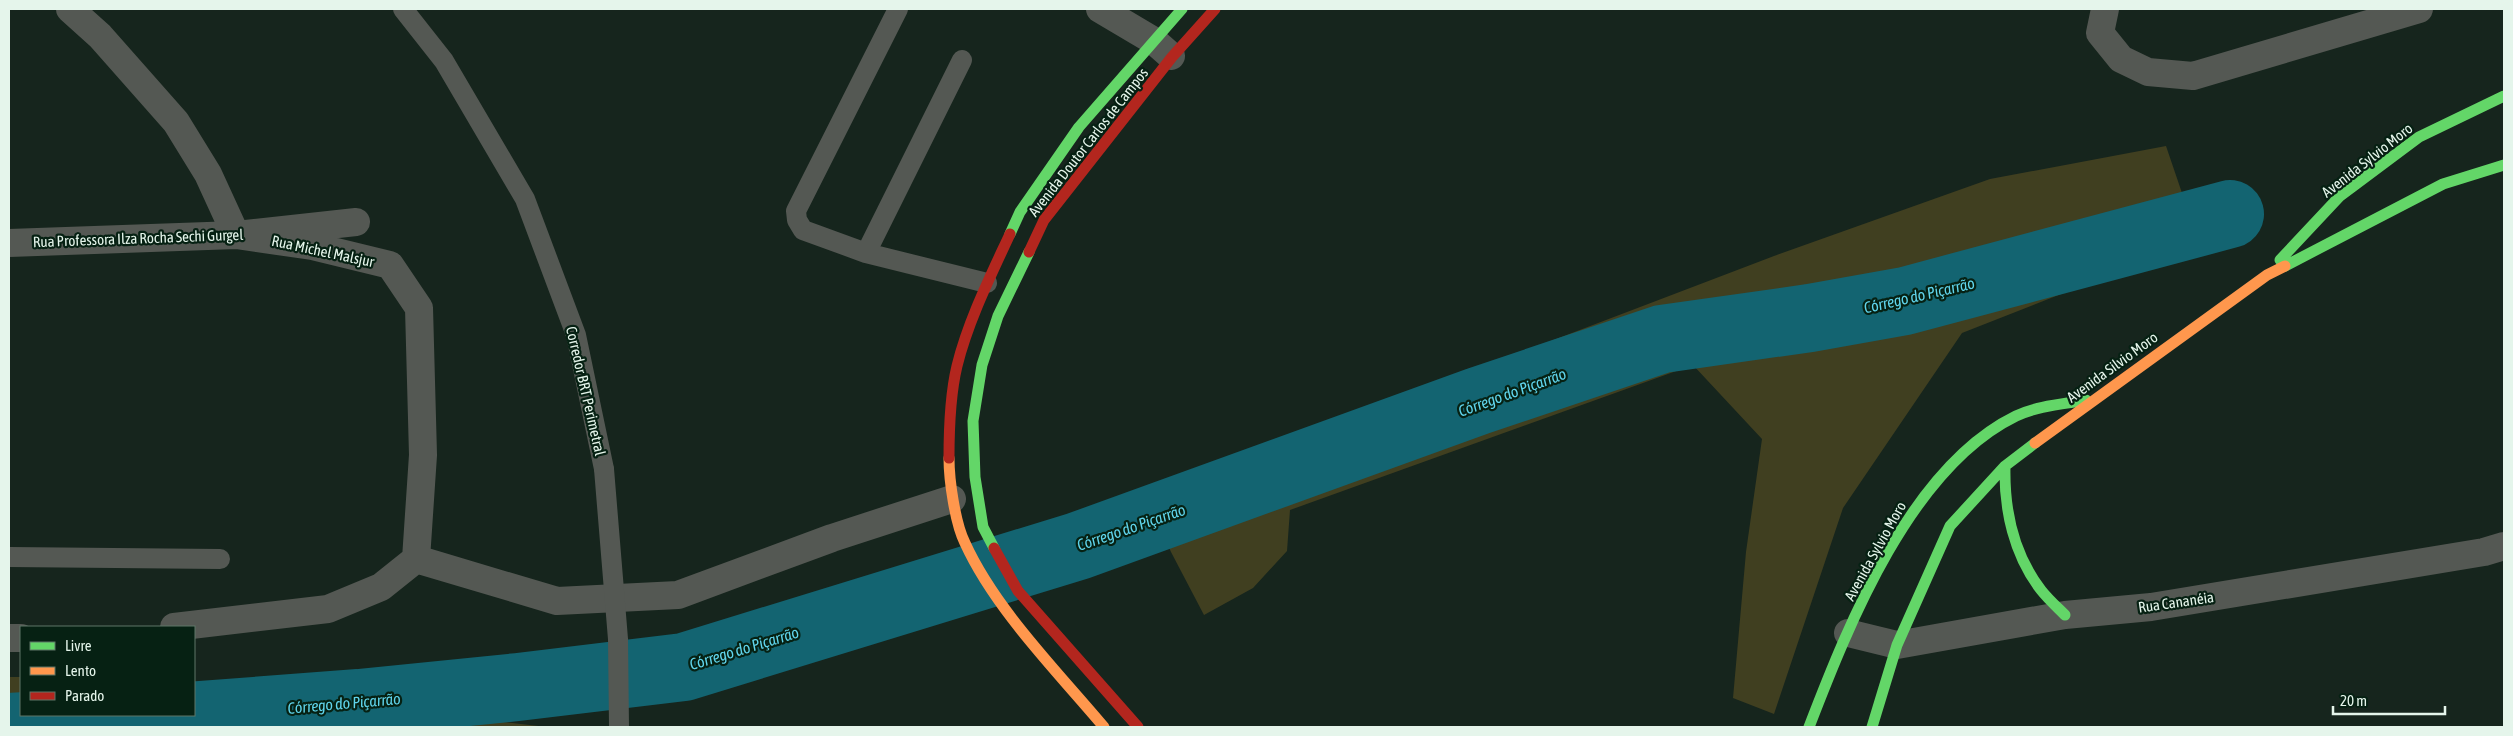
<svg xmlns="http://www.w3.org/2000/svg" width="2513" height="736" font-family="'Asap Condensed',sans-serif">
	<style>
		.green { fill: #403f20 }
		.lines { fill: none; stroke-linecap: round; stroke-linejoin: round }
		.river { stroke: #136471; stroke-width: 68 }
		.lane { stroke: #545853; stroke-width: 20 }
		.street { stroke: #545853; stroke-width: 28 }
		.fast { stroke: #63d668; stroke-width: 11 }
		.slow { stroke: #ff974d; stroke-width: 11 }
		.jam { stroke: #b3261e; stroke-width: 11 }
		.lane-bridge { stroke: #545853; stroke-width: 20 }
		.labels { text-anchor: middle; dominant-baseline: central; stroke-width: 4.5; stroke-linejoin: round; paint-order: stroke }
		.street-label { font-size: 15px; fill: #e5f5eb; stroke: #062113 }
		.water-label { font-size: 16px; font-style: italic; fill: #60d5ec; stroke: #062113 }
	</style>
	<rect width="100%" height="100%" fill="#16251d"/>
	<path class="green" d="M2166,146L2198,240L1962,333L1843,508L1774,714L1733,698L1746,552L1762,439L1693,365L1290,510L1287,551L1253,588L1204,615L1171,552L1146,495L1774,256L1990,179Z
		M9,677H21V715H194V687L547,727H9Z"/>
	<g class="lines">
		<path class="river" d="M9,727L147,719L359,703L518,687L684,667L1078,546L1478,401L1662,339L1810,318L1905,301L2230,214"/>
		<path class="lane" d="M403,9L444,61L525,199L576,335L604,469
			M898,9L796,211L797,220L803,230L866,253L987,283
			M866,253L962,60
			M9,557L220,559"/>
		<path class="street" d="M70,9L100,36L176,122L208,174L236,235L312,246L390,265L419,308L423,455L416,559
			M1100,9L1154,41L1171,56
			M2105,9L2100,33L2121,59L2148,72L2193,76L2419,9
			M9,243L236,235L356,222
			M416,559L557,601L678,595L832,538L952,499
			M174,627L328,609L381,587L416,559
			M1848,633L1897,645L2065,615L2151,607L2484,552L2504,546
			M9,638H21"/>
		<path class="fast" d="M1010,234L1020,212L1079,127L1182,9
			M2280,260L2340,196L2419,137L2504,96
			M2285,266L2443,184L2504,165
			M2005,466C2004,510 2014,555 2041,590C2048,599 2057,607 2065,615
			M994,548L983,527L975,477L973,421L982,365L998,316L1029,252
			M1809,727C1849,623 1911,467 2016,416C2037,406 2063,404 2086,400
			M1872,727L1897,645L1950,526L2005,466L2035,443"/>
		<path class="slow" d="M2035,443L2267,275L2285,266
			M949,458C949,480 955,523 965,543C995,609 1057,671 1104,727"/>
		<path class="jam" d="M1029,252L1044,220L1172,57L1215,9
			M949,458C949,427 950,395 957,366C968,321 991,275 1010,234
			M994,548L1018,591L1138,727"/>
		<path class="lane-bridge" d="M604,469L618,639L619,727"/>
	</g>
	<g class="labels">
		<g class="street-label">
			<text transform="translate(1088 142) rotate(-52)">Avenida Doutor Carlos de Campos</text>
			<text transform="translate(2367 160) rotate(-38)">Avenida Sylvio Moro</text>
			<text transform="translate(138 238) rotate(-2)">Rua Professora Ilza Rocha Sechi Gurgel</text>
			<text transform="translate(323 251) rotate(12)">Rua Michel Malsjur</text>
			<text transform="translate(2112 367) rotate(-36)">Avenida Silvio Moro</text>
			<text transform="translate(586 391) rotate(77)">Corredor BRT Perimetral</text>
			<text transform="translate(1875 551) rotate(-61)">Avenida Sylvio Moro</text>
			<text transform="translate(2176 602) rotate(-8)">Rua Cananéia</text>
		</g>
		<g class="water-label">
			<text transform="translate(1919 295) rotate(-13)">Córrego do Piçarrão</text>
			<text transform="translate(1512 392) rotate(-20)">Córrego do Piçarrão</text>
			<text transform="translate(1131 527) rotate(-19)">Córrego do Piçarrão</text>
			<text transform="translate(744 648) rotate(-17)">Córrego do Piçarrão</text>
			<text transform="translate(344 703) rotate(-5)">Córrego do Piçarrão</text>
		</g>
	</g>
	<rect width="2513" height="736" fill="none" stroke="#e5f5eb" stroke-width="20"/>
	<rect x="20" y="626" width="175" height="90" fill="#062113" stroke="#5f7669"/>
	<rect x="30" y="642" width="25" height="8" fill="#63d668" stroke="#5f7669"/>
	<text x="65" y="651" font-size="15" fill="#e5f5eb">Livre</text>
	<rect x="30" y="667" width="25" height="8" fill="#ff974d" stroke="#5f7669"/>
	<text x="65" y="676" font-size="15" fill="#e5f5eb">Lento</text>
	<rect x="30" y="692" width="25" height="8" fill="#b3261e" stroke="#5f7669"/>
	<text x="65" y="701" font-size="15" fill="#e5f5eb">Parado</text>
	<path d="M2333 706v8h112v-8" fill="none" stroke="#e5f5eb" stroke-width="2.5"/>
	<text x="2340" y="706" font-size="15" fill="#e5f5eb" stroke="#062113" stroke-width="4" paint-order="stroke">20 m</text>
</svg>
